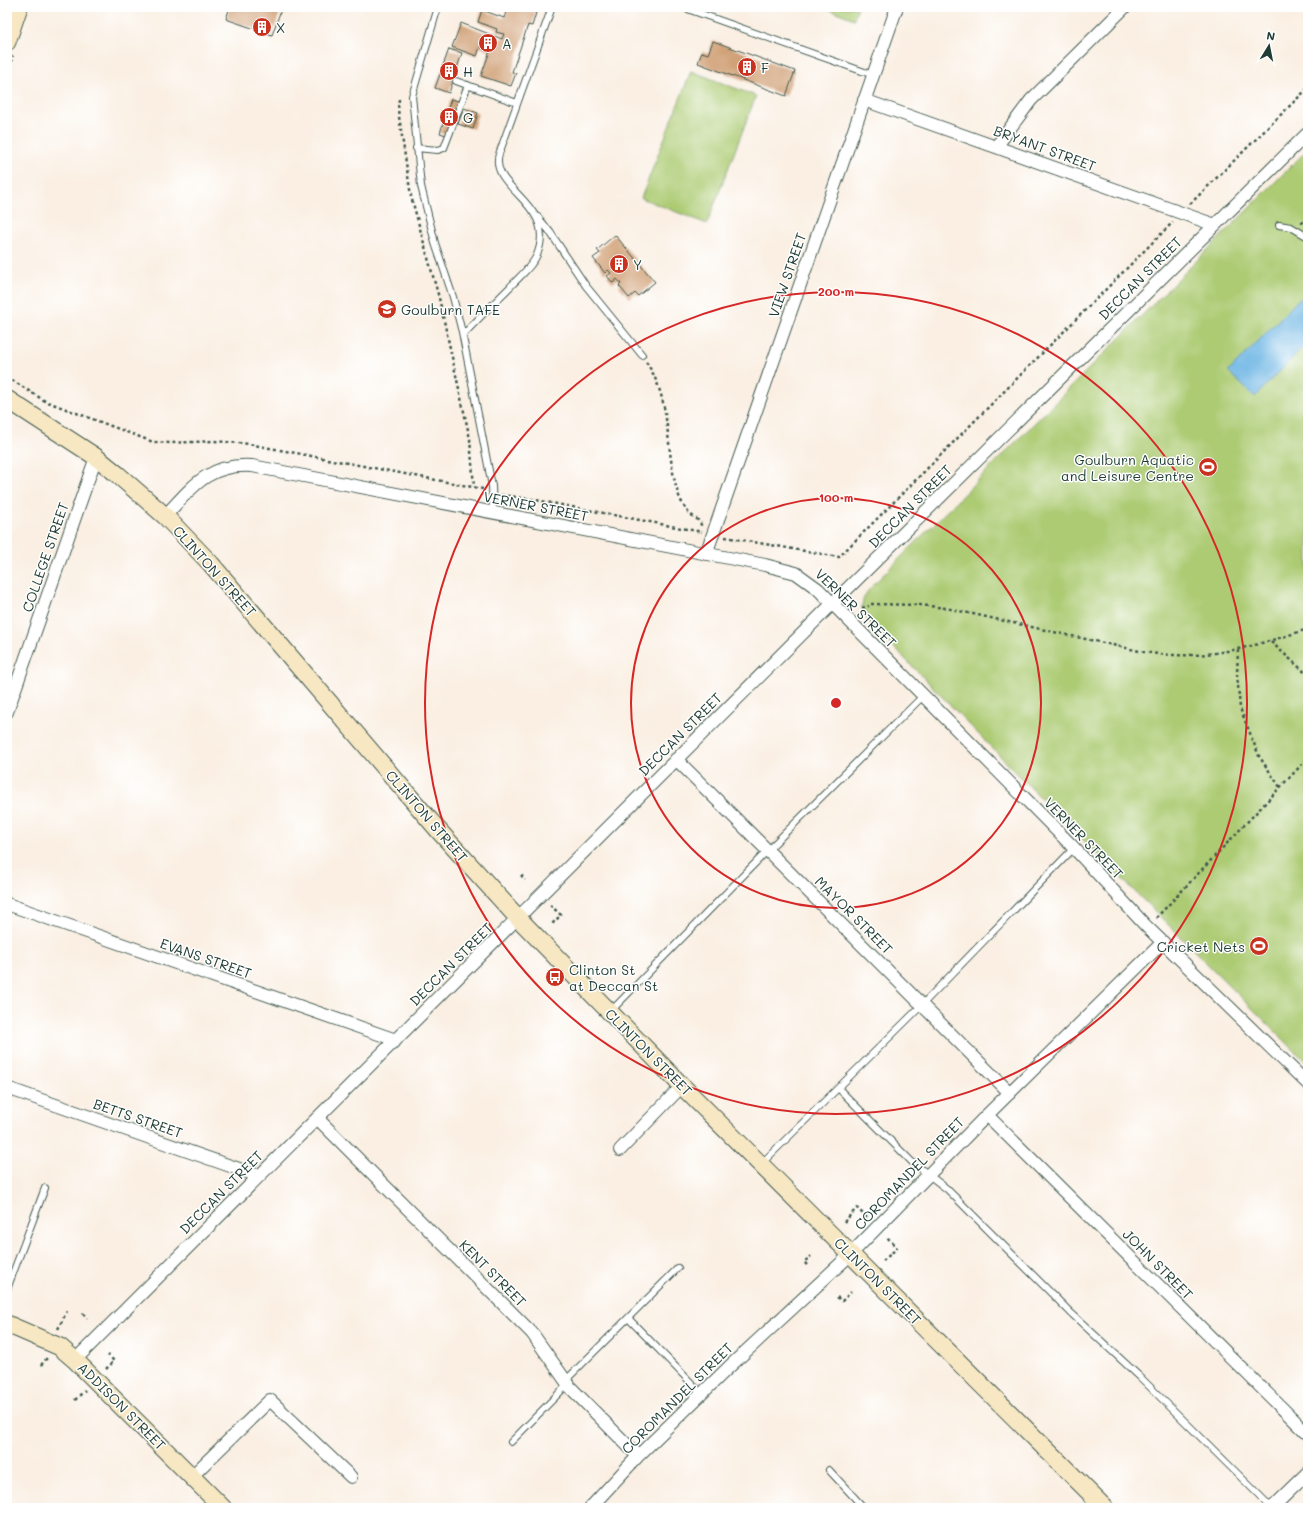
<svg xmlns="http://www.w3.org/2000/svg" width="1315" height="1515" font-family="Mali,sans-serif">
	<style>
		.green { fill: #accb72; stroke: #668453 }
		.water { fill: #6ab4e3; stroke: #44788c }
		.building { fill: #d1a278 }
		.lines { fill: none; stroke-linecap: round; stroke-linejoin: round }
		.lane-casing { stroke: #40584e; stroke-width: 8 }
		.street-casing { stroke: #40584e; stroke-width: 14 }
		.secondary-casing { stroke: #40584e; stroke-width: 19 }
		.path { stroke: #40584e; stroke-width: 2.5; stroke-dasharray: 3 3; stroke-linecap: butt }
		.lane { stroke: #fff; stroke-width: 6 }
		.street { stroke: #fff; stroke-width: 12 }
		.secondary { stroke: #f7e8c3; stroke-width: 17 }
		.ring { fill: none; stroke: #d62828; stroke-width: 2 }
		.labels { text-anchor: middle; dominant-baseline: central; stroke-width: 3; stroke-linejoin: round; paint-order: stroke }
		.poi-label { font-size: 14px; fill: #1f3d34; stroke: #fff; text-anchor: start }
		.street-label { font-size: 14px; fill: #1f3d34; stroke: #fff }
		.centre { fill: #d62828; stroke: #fff; stroke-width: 2 }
		.ring-label { font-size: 12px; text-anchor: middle; font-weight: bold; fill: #d62828; stroke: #fff; stroke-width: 3; stroke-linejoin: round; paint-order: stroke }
	</style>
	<rect width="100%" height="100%" fill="#fff"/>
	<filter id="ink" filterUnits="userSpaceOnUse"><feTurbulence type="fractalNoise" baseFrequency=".025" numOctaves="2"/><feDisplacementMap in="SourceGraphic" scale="8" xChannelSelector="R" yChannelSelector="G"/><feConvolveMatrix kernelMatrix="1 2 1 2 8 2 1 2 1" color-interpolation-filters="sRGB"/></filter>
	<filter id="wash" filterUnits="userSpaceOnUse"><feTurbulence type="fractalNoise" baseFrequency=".012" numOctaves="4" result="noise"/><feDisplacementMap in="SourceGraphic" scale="16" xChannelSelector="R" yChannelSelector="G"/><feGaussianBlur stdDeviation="0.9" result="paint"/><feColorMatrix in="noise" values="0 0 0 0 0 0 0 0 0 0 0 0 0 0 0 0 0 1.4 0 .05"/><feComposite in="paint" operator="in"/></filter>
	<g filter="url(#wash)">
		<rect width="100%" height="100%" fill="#faefe2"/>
		<path class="green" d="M823,7H858L854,19Z
			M691,71L756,96L707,224L641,198Z
			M1308,149V1064L1038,795L870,623C859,610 860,600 871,587Z"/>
		<path class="water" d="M1300,298L1308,306V342L1255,397L1228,372Z"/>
		<g id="blocks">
			<path class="building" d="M230,7H282L272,35L226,19Z
				M508,7H519L536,13L532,26L528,25L512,72L516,73L511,86L481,76L490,51L480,47L477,56L452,47L461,23L502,39L504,34L496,32L497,29L478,22L482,10L504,18Z
				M713,41L795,71L786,96L698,63L702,52L708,54Z
				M449,49L462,53L449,93L435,88Z
				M451,99L458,101L446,135L440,133Z
				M464,108L478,113L473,129L458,124Z
				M615,235L655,282L638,296L635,293L629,298L619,286L621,284L617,279L613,283L607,276L611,273L608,270L605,273L593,258L600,253L597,250Z"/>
		</g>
	</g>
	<g filter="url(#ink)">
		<use href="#blocks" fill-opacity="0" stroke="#40584e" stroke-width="1"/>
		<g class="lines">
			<g class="lane-casing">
				<path id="lane" d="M438,7L412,96L421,186L435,243L453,297L462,332L492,486L493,513
					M682,7L873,75
					M456,81L517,103
					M416,148L438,150L444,148L468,85
					M538,217L550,232L586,286L642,355
					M1279,225L1291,227L1308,237
					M463,335C478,319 494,303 510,287C519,277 532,267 537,255C558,203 488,189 499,154L552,7
					M610,1012L768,850L924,695
					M838,1088L912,1162L947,1189L1071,1313L1140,1377L1272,1508
					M761,1164L913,1014L1074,848
					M7,1289L45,1188
					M628,1318L702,1394
					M565,1381L678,1268
					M511,1442L568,1384
					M829,1470L864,1508"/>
			</g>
			<g class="street-casing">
				<path id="street" d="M864,100L1215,225
					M996,147L1031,100L1125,7
					M165,516C192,487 209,463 252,466L765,565L796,573L818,589L1074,848L1145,925L1308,1084
					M706,554L897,7
					M7,712L96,457
					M676,759L1010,1093
					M7,904L396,1040
					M7,1088L259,1176
					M987,1115L1308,1434
					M317,1118L532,1333L570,1387L638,1456
					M620,1150L682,1086
					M75,1360L832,604L1308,133
					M192,1476L270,1400L351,1477
					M590,1508L638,1456L729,1367L851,1254L987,1115L1163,942
					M1272,1508L1308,1473"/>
			</g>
			<g class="secondary-casing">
				<path id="secondary" d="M7,42L19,7
					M7,399L96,457L117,474L165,516L211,564L439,831L518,918L682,1086L1105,1508
					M7,1324L60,1347L75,1360L223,1508"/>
			</g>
			<path class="path" d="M7,74L13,56
				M399,99L398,110L411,196L439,298L470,439L474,487
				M1190,204L1308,88
				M1301,223L1308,220
				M646,362C672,399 665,448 677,490C679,497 683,506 688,512C692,517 702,520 701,527
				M7,377L45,401L153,442L170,443L214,441L249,444L483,489
				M501,495L531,499L702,532
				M725,537L839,557L1173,222
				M871,604L920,605L946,608L1144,652C1205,662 1251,647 1308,629
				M862,608L869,606
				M1271,642L1308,675
				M1238,650L1237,674L1240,708L1259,756L1280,787
				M521,875L525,880
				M550,905L561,915L551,925
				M1156,918L1308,758
				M844,1222L857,1208L867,1218
				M883,1261L897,1248L886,1236
				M807,1265L804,1262L811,1256
				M837,1297L842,1301L851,1292
				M83,1313L87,1318
				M58,1329L67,1311
				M41,1365L47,1358
				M106,1369L114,1361L108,1355
				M75,1400L85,1390"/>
			<use href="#lane" class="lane"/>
			<use href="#street" class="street"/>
			<use href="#secondary" class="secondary"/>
		</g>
	</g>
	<g class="ring">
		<circle cx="836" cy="703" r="205"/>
		<circle cx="836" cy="703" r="411"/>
	</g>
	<defs>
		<g id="building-disc" transform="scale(1)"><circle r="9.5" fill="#c8321e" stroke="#fff"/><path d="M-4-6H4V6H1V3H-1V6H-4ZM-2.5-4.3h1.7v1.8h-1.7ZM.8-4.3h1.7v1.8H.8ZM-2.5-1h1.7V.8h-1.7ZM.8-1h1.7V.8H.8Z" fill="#fff"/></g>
		<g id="university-disc" transform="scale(1)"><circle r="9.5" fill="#c8321e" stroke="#fff"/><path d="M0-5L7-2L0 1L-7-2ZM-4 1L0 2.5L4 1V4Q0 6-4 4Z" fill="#fff"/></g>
		<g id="stadium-disc" transform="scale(1)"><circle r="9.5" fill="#c8321e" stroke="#fff"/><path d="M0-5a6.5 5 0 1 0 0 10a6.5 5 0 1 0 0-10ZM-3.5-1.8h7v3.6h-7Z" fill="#fff"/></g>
		<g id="bus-disc" transform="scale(1)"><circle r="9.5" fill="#c8321e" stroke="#fff"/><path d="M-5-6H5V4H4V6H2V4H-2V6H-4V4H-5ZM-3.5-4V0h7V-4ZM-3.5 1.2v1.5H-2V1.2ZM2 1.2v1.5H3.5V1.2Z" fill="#fff"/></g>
	</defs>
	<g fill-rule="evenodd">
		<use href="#building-disc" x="262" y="27"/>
		<use href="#building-disc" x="488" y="43"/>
		<use href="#building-disc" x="747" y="67"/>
		<use href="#building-disc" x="449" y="71"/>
		<use href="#building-disc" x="449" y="117"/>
		<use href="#building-disc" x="619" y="264"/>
		<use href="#university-disc" x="387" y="309"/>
		<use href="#stadium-disc" x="1208" y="467"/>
		<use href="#stadium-disc" x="1259" y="946"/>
		<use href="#bus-disc" x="555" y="977"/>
	</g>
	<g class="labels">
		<g class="poi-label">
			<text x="276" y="27">X</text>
			<text x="502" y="43">A</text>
			<text x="761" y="67">F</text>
			<text x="463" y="71">H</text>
			<text x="463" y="117">G</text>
			<text x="633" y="264">Y</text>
			<text x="401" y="309">Goulburn TAFE</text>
			<text x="1194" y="459" text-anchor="end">Goulburn Aquatic<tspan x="1194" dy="16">and Leisure Centre</tspan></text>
			<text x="1245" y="946" text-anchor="end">Cricket Nets</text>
			<text x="569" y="969">Clinton St<tspan x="569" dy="16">at Deccan St</tspan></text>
		</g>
		<g class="street-label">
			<text transform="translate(1045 148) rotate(20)">BRYANT STREET</text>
			<text transform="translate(787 275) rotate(-71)">VIEW STREET</text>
			<text transform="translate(1140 278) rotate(-45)">DECCAN STREET</text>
			<text transform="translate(536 506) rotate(11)">VERNER STREET</text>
			<text transform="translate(910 506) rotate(-45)">DECCAN STREET</text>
			<text transform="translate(45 557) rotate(-71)">COLLEGE STREET</text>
			<text transform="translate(215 571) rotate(48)">CLINTON STREET</text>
			<text transform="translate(856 608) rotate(44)">VERNER STREET</text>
			<text transform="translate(680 734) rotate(-45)">DECCAN STREET</text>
			<text transform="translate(427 816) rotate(49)">CLINTON STREET</text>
			<text transform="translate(1084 838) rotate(46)">VERNER STREET</text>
			<text transform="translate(854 915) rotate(45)">MAYOR STREET</text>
			<text transform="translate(206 958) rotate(19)">EVANS STREET</text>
			<text transform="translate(451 964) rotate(-45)">DECCAN STREET</text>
			<text transform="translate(649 1052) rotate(45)">CLINTON STREET</text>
			<text transform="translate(138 1118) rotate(19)">BETTS STREET</text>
			<text transform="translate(909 1173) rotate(-46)">COROMANDEL STREET</text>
			<text transform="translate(221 1192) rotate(-45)">DECCAN STREET</text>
			<text transform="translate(1158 1264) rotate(45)">JOHN STREET</text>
			<text transform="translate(493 1273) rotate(45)">KENT STREET</text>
			<text transform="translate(878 1281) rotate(45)">CLINTON STREET</text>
			<text transform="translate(677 1398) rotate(-45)">COROMANDEL STREET</text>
			<text transform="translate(122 1406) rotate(45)">ADDISON STREET</text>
		</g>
	</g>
	<circle cx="836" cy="703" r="6" class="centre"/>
	<g class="ring-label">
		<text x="836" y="296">200 m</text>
		<text x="836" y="502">100 m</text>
	</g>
	<rect width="1315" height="1515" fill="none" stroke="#fff" stroke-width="24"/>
	<g transform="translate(1269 46) rotate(10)" stroke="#ffffff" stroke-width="3" paint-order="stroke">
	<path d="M0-3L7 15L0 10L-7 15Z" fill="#1f3d34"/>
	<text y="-6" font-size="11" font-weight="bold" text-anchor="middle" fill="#1f3d34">N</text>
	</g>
</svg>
